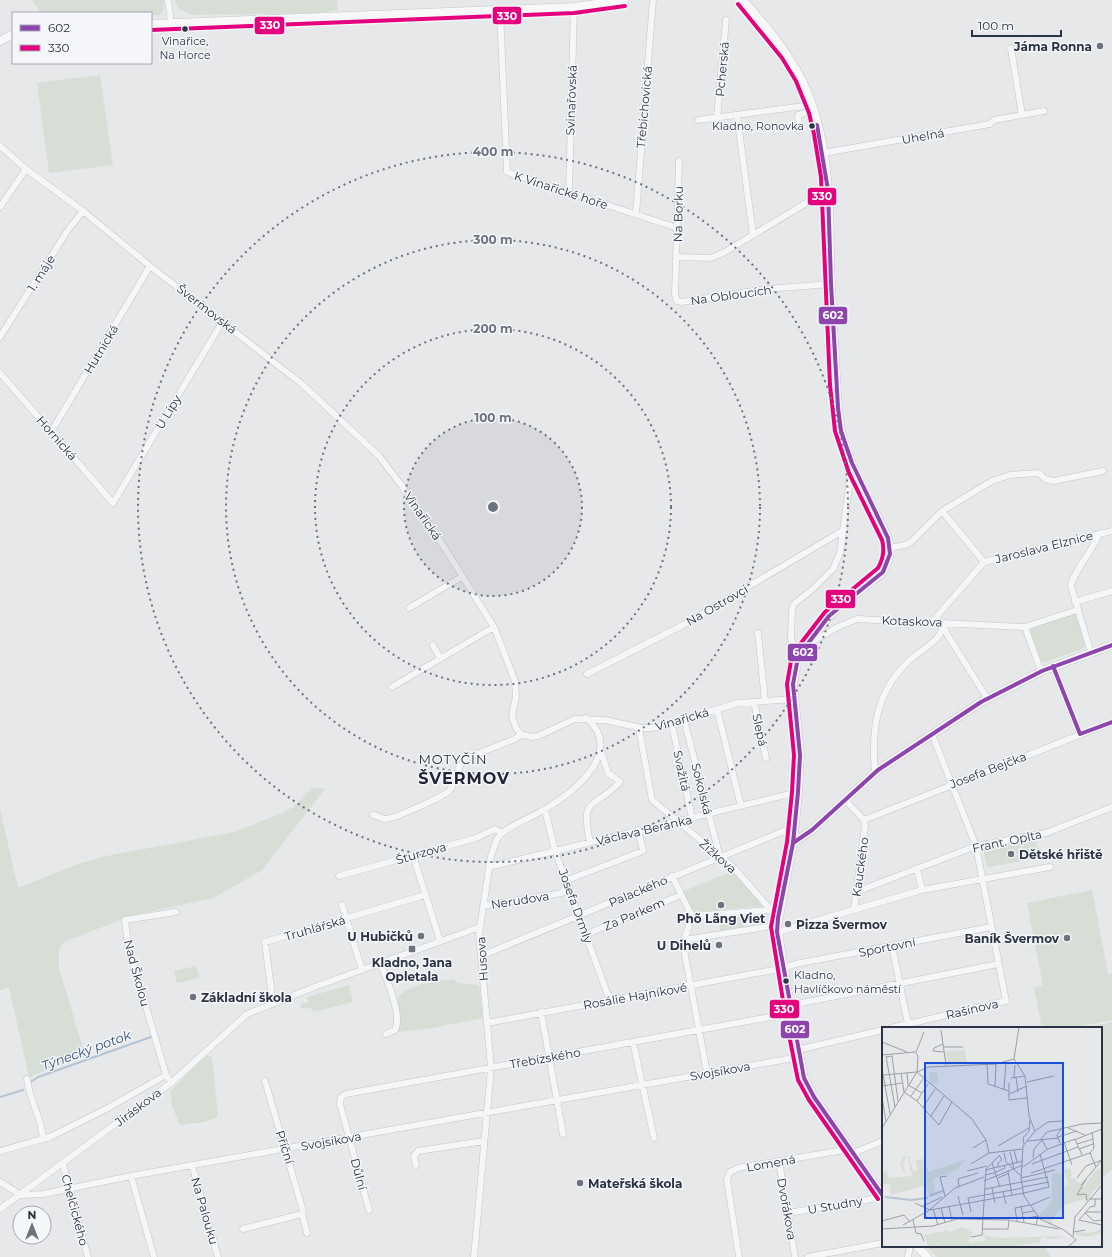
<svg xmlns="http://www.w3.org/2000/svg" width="1112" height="1257" font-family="Montserrat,sans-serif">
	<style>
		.green { fill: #d6ded6 }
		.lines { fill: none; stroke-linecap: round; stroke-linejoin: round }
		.stream { stroke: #b4c4d5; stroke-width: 2 }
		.street-casing { stroke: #c4c6c8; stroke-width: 7 }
		.secondary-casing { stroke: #c4c6c8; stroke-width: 9 }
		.street { stroke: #f5f6f7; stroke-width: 6 }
		.secondary { stroke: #f8f8f8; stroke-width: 8 }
		.bus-1-casing { stroke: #f4f6f9; stroke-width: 7 }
		.bus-2-casing { stroke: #f4f6f9; stroke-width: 7 }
		.bus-1 { stroke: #8e44ad; stroke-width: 4 }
		.bus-2 { stroke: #e5007d; stroke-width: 4 }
		.ring { fill: none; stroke: #6c737f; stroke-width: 2; stroke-dasharray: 2 4 }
		.bus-dot { fill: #2b3445; stroke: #f4f6f9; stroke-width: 1.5 }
		.poi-dot { fill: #6c737f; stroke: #f4f6f9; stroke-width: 1.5 }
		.labels { text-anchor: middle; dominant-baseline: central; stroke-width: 3; stroke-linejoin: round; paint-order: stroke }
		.bus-label { font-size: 11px; fill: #2b3445; stroke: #f4f6f9 }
		.poi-label { font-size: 12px; font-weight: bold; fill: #2b3445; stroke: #f4f6f9; text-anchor: end }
		.street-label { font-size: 12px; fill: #2b3445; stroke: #f4f6f9 }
		.neighbourhood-label { font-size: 13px; letter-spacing: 1px; fill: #1d2536; stroke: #f4f6f9 }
		.water-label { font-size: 13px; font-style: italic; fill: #34527a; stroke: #f4f6f9 }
		.district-label { font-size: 16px; font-weight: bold; letter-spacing: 1px; fill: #1d2536; stroke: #f4f6f9 }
		.inset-river { fill: none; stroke: #b4c4d5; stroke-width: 2 }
		.inset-road { fill: none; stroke: #9ba0a8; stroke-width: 1 }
		.view { fill: #1d4ed8; fill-opacity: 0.15; stroke: #1d4ed8; stroke-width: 2 }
		.inset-edge { fill: none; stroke: #2b3445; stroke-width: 2 }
		.centre { fill: #6c737f; stroke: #f4f6f9; stroke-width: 2 }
		.ring-label { font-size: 12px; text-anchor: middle; font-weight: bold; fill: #6c737f; stroke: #f4f6f9; stroke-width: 3; stroke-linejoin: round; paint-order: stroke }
		.line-badge { stroke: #f4f6f9; stroke-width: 1.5 }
		.badge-label { font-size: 11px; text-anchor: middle; font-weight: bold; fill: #fff }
	</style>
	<rect width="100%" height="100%" fill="#e6e8ea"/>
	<path class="green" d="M32,0H164L163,12L159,15H151V13H41Z
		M175,0H337L338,10L317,13L191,15L178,8Z
		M100,75L113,165L49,173L37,83Z
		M1072,615L1076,616L1085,645L1082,649L1045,662L1040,660L1029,631L1033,627Z
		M312,788L325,789L262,870L213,898L130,916L64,942L59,950V968L85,1055L29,1077L9,987L0,990V809L18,888L81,863L106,856L235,832L282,813L293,807Z
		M1036,841L1039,858L987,867L983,849Z
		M733,871L764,906L694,912L682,892Z
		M1092,890L1108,974L1112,973V1020L1072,1028H1042L1034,988L1043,986L1027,903Z
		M743,917L744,928L720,932L719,918Z
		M196,966L199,978L177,983L174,971Z
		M454,979L457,983L479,985L483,1018L427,1029L398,1032L400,1020L397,999C409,982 435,982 454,979Z
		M349,985L353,1002L313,1012L312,1008L301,1009V1003H309L307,997Z
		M1112,1022V1170L1101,1178V1028H1084Z
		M206,1056H211L212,1059L218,1114L217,1117L204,1122L180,1125L172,1106L170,1091Z
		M927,1246H1043L1051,1257H937Z"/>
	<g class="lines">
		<path class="stream" d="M29,1083L38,1077L151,1037
			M0,1097L23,1090"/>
		<g class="street-casing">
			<path id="street" d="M168,0L171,23
				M500,10L507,172L677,228
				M1011,48L1022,115
				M737,115L753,235
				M717,118L726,20
				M698,120L812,105
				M799,130L798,115L813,110
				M0,146L26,169L83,211L150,266L302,384L379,456L402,486L446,550L494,627L515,681L516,696L512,716L516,728L521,734L531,737L538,736L575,719L605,720L641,728H650L672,725L701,714L738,703L794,699
				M823,153L990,124L994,120L1044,111
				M679,161L675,295L677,301L682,302L766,289L831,284
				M569,192L574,7
				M0,207L26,169
				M636,214L653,0
				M677,257L711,258L723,253L828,190
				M0,337L68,230L83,211
				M0,373L113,503L223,321
				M51,432L150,266
				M942,511L984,562
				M890,548L905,545L911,542L942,511L992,481L1010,475L1039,473L1045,479L1053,481L1103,471
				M1075,602L1112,591
				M409,608L463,576
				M932,622L984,562L1112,531
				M943,624L947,634L987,698
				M1025,627L1041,671
				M758,633L765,701
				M810,643L838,627L857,619L1025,627L1077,610
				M433,645L440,658
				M1091,653L1071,586C1072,574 1094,548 1100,533
				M800,656L794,650L791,638L792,610L794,604L813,589L833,569L840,553L852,464
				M1053,666L1080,734
				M587,674L683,625L844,530
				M392,687L494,627
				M754,702L766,758
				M717,709L741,806
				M684,720L720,857
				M672,725L692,818
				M639,728L652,800L733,867L778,918
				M875,773C871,728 876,690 912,658C919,652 936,642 940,634C942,631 942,626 942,622
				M845,800L864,820L865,826L854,910
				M545,810L555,851L610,1001
				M373,815C377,816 381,818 385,819C394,819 445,796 450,790C457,779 456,766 467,758L515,739L521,734
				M864,820L1112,722
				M590,842C580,796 593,810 620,782L608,773L601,751
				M413,855L440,941
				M489,867L798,792
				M917,868L922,890
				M339,876L476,838L495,829L502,833
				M672,876L692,916L683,944L707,1073
				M856,892L976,846L1046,833L1112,807
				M342,905L362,970
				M483,906L562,893L570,879L643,851L638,830
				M692,916L770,910
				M778,932L922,890L1050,867
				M587,934L681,895
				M684,940L778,925
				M892,946L908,1024
				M481,956L796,826
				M380,963C386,977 403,1016 395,1030L386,1034
				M273,1004L265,942L425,895
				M791,1005L998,964
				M541,1012L563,1134
				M487,1023L784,968L795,964L991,927
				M891,1028L1006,1001L976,846L932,734
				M633,1042L654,1138
				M797,1050L883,1030
				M166,1075L128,945L125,920L176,912
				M27,1079C29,1100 42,1118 43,1139
				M265,1081L303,1211L302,1214L307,1233
				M0,1151L50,1137L106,1109L166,1075L168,1078
				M853,1153L883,1141
				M779,1161L795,1257
				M63,1164L88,1257
				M192,1165L218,1257
				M416,1165L414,1156L418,1151L484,1141
				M131,1176L154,1257
				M0,1182L21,1195L43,1194L131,1176L799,1057
				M0,1209L171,1083L247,1014L317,986L480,927
				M369,1210L340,1104L341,1097L346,1094L792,1013
				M788,1213L883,1197
				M243,1229L302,1214
				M474,1257L491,1068L479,934L491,856L497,839L502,833C515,823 531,818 545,809C574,792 626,751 586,718
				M739,1257L727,1180L730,1172L738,1168L850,1149
				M808,1257L883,1243
				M908,1257L910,1246"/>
		</g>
		<g class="secondary-casing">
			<path id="secondary" d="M743,0C767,27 793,58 807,91C829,145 830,207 830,264C831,295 833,326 835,358C836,382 837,406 841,430C848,464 872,505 888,538C892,550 889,561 883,572L829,616L806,646L797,663L793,684L800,755L798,792L793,843L777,927L793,1024L804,1078L814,1097L883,1196
				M151,24L574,7L624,0
				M0,41L13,34
				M793,843L812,830L878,770L981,702L1042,671L1112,645
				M917,1246L927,1257"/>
		</g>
		<use href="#street" class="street"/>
		<use href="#secondary" class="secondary"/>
		<g class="bus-1-casing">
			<path id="bus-1" d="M817,125L828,190L831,284L838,408L841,431L852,463L888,538L890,554L883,572L829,616L806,646L797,663L793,684L800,755L798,792L793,843L778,918L777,932L804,1078L814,1097L883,1196
				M1053,666L1080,734
				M1080,734L1112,722
				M793,843L812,830L878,770L981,702L1042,671L1112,645"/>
		</g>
		<g class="bus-2-casing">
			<path id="bus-2" d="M738,4L782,58L796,81L809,113L814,134L821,177L830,385L835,431L849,473L882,540C885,550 883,559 878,568L825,612L801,643L791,661L787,684L794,755L792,792L787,842L771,927L787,1025L798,1080L809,1100L878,1199
				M151,30L574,13L625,6"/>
		</g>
		<use href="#bus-1" class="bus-1"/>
		<use href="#bus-2" class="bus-2"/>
	</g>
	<circle cx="493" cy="507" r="89" fill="#6c737f" fill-opacity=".12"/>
	<g class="ring">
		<circle cx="493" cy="507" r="89"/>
		<circle cx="493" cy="507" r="178"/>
		<circle cx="493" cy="507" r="267"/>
		<circle cx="493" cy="507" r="355"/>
	</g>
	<g class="bus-dot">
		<circle cx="185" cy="29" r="3.5"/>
		<circle cx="812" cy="126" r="3.5"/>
		<circle cx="786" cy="981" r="3.5"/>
	</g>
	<g class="poi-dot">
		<circle cx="1100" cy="46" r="4"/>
		<circle cx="1011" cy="854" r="4"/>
		<circle cx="721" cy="905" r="4"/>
		<circle cx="788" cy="924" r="4"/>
		<circle cx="421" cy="936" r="4"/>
		<circle cx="1067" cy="938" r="4"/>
		<circle cx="719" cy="945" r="4"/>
		<rect x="408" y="945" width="8" height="8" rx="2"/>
		<circle cx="193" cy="997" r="4"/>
		<circle cx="580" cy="1183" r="4"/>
	</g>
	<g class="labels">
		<g class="bus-label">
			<text x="185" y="41">Vinařice,<tspan x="185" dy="14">Na Horce</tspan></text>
			<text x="804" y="126" text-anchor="end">Kladno, Ronovka</text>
			<text x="794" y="975" text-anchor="start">Kladno,<tspan x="794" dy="14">Havlíčkovo náměstí</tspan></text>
		</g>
		<g class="poi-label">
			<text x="1092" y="46">Jáma Ronna</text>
			<text x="1019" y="854" text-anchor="start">Dětské hřiště</text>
			<text x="721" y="918" text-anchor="middle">Phõ Lãng Viet</text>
			<text x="796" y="924" text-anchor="start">Pizza Švermov</text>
			<text x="413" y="936">U Hubičků</text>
			<text x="1059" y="938">Baník Švermov</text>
			<text x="711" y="945">U Dihelů</text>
			<text x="412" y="962" text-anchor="middle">Kladno, Jana<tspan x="412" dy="14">Opletala</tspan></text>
			<text x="201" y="997" text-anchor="start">Základní škola</text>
			<text x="588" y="1183" text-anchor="start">Mateřská škola</text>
		</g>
		<g class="street-label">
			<text transform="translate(722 69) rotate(-85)">Pcherská</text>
			<text transform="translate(571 100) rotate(-88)">Svinařovská</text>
			<text transform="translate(644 107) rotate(-85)">Třebichovická</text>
			<text transform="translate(923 136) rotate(-10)">Uhelná</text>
			<text transform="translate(561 190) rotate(18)">K Vinařické hoře</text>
			<text transform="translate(678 214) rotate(-89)">Na Borku</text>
			<text transform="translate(41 273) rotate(-58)">1. máje</text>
			<text transform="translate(731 295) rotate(-8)">Na Obloucích</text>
			<text transform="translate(207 309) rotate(38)">Švermovská</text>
			<text transform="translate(101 349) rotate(-59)">Hutnická</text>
			<text transform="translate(168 412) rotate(-59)">U Lípy</text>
			<text transform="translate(57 438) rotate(49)">Hornická</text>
			<text transform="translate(423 516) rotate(55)">Vinařická</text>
			<text transform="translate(1044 547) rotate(-14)">Jaroslava Elznice</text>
			<text transform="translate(717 605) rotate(-30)">Na Ostrovci</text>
			<text transform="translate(912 621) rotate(2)">Kotaskova</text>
			<text transform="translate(682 719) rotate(-16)">Vinařická</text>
			<text transform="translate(760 730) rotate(78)">Slepá</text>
			<text transform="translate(988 770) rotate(-21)">Josefa Bejčka</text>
			<text transform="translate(682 771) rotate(78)">Svažitá</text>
			<text transform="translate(702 789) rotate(76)">Sokolská</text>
			<text transform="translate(644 830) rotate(-13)">Václava Beránka</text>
			<text transform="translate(1007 841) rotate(-12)">Frant. Oplta</text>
			<text transform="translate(421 853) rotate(-16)">Šturzova</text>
			<text transform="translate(718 856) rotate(41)">Žižkova</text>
			<text transform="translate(860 867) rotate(-82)">Kauckého</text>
			<text transform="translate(638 891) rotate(-23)">Palackého</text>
			<text transform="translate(520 900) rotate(-9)">Nerudova</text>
			<text transform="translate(576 906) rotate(70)">Josefa Drmly</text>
			<text transform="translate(634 914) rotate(-23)">Za Parkem</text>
			<text transform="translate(315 928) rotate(-16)">Truhlářská</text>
			<text transform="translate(887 947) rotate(-11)">Sportovní</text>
			<text transform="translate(482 959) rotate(-94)">Husova</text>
			<text transform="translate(137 973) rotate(75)">Nad Školou</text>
			<text transform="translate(635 996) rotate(-10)">Rosálie Hajníkové</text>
			<text transform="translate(972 1009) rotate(-13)">Rašínova</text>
			<text transform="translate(545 1058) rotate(-10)">Třebízského</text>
			<text transform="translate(720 1071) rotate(-10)">Svojsíkova</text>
			<text transform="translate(138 1107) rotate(-37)">Jiráskova</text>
			<text transform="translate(331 1141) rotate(-10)">Svojsíkova</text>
			<text transform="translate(285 1147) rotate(72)">Příční</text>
			<text transform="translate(771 1163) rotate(-10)">Lomená</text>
			<text transform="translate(359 1174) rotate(75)">Důlní</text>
			<text transform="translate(835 1205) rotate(-10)">U Studny</text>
			<text transform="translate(787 1209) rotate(80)">Dvořákova</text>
			<text transform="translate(75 1210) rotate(75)">Chelčického</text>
			<text transform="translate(205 1211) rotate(74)">Na Palouku</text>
		</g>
		<g class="neighbourhood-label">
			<text x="453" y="759">MOTYČÍN</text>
		</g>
		<g class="water-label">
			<text transform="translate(86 1050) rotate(-20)">Týnecký potok</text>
		</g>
		<g class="district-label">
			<text x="464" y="778">ŠVERMOV</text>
		</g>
	</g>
	<g transform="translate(882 1027)">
		<rect width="220" height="220" fill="#e6e8ea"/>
		<path d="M83,23L85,37H65L63,24ZM55,45L57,56L49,57L47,46ZM27,129L31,145L36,143L34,133L42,132L46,145L83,133L75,143L51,152L53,166L47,169L44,158L9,168L8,157H0V147L5,143L7,151L30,149L26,130L23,131L21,138L24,148L18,138L21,130ZM220,140V157L211,164L205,174L202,172L183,178L172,189L170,198L157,189L170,174V147L178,146L183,161L186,157L182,143L188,141L190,149L185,151H191L202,160L208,150L210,151V146ZM218,199L220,206L204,210L193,208L194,205L207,206L218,203ZM79,200L90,204L69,207L50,220H47L42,208L68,203L66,205H69ZM81,205H91L86,213L88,216L103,214L104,211L99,208L117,211L183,209L169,212L160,210L158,215L125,220H52L67,208Z" fill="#d6ded6"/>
		<path class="inset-river" d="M47,169L61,164M3,170L29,173L46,171"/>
		<path class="inset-road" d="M59,3L64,38M0,15L25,25M61,17L52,21L51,24L62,25M62,20H81M34,25L42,5M0,28L33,25L36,29L35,45L47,40L114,37L132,32L143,49L147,89L153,104L141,119L139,151L142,169L158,192L182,203L192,211M4,29L13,80M4,30L10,29L16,74M132,32L137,0M105,37L106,57L127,64M0,41L8,87M35,45L90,92L104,113L107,126L141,122M19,46L22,65L35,74L57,98L70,75M25,46L26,58L40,66M2,48L34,45M132,50L133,38M134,50L136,65M129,51L143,49M145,55L172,49M127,56V73L145,71M0,59L20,56M113,59L114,37M122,62L124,35M127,67L145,59M29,69L41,52M0,71L4,94M35,74L46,57M41,80L53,62M49,89L62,69M0,101L35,45M186,101L203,108M153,104L166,95L180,94M176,110L195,104M193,112L200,128M158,113L165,105L200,97L220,96M192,113L220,102M146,114L176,111M182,115L190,138M178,116L175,108L179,102M142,117L141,111L147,104L148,93M195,117L211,112M116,119L147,101M91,121L104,113M197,122L211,117M132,123L135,135M128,125L132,142M122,126L124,135L139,149M208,126L214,140M151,131L152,122L160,113L165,122M110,136L118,160M89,137L107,126M150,137L196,120M116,140V136L120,133L117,128M141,140L166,122L193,112M103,143L141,134M85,144L105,139M126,144L130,169M149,146L208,126L212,121L210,105M103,148L112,146L123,141L122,138M116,151L127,146M139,151L173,143M195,151L204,139L220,133M204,152L195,168L204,167L205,174M102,154L141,138M199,158L219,134M77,160L76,152L96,146M141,160L167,155M110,161L113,176M103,162L166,150M121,165L124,177M142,166L167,160L158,127M63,169L58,150L65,149M76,169L81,188M207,172H220M213,172V179L208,180L197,193L220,198M33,176L48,183L142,166M149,178L168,170M139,179L142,195M39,180L60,170M67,180L70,193M59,181L63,196M51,182L56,198M89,185L86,171L141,161M204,185H220M140,186L152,184M203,186L212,194L220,193M141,192L156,189L154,198M31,193L34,206L39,207L42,214M0,194L22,188L28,195M135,194L133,181L148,178M21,198L46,184L73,161L102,150M0,202L51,199L75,192L127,193L177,202M101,202H126L127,193M191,205L203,203M191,209L193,190L220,158M89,210L100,208L104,142L117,129M186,220L194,213L192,211"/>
		<path class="view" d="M43,36H181V191H43Z"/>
		<rect width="220" height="220" class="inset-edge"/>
	</g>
	<circle cx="493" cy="507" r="6" class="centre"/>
	<g class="ring-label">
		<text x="493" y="156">400 m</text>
		<text x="493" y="244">300 m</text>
		<text x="493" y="333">200 m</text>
		<text x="493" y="422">100 m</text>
	</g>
	<g class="line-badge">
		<rect x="492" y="6" width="30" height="19" rx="4" fill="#e5007d"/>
		<rect x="254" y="16" width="31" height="19" rx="4" fill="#e5007d"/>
		<rect x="807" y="187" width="30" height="19" rx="4" fill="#e5007d"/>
		<rect x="818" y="306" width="30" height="19" rx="4" fill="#8e44ad"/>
		<rect x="825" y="589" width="31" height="20" rx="4" fill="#e5007d"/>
		<rect x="787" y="643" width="31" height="19" rx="4" fill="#8e44ad"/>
		<rect x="769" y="999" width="31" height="20" rx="4" fill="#e5007d"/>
		<rect x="780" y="1020" width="30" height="19" rx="4" fill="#8e44ad"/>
	</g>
	<g class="badge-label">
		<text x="507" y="20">330</text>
		<text x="270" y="29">330</text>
		<text x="822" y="200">330</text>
		<text x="833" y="319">602</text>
		<text x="841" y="603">330</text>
		<text x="803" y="656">602</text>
		<text x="784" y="1013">330</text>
		<text x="795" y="1033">602</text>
	</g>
	<rect x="12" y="12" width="140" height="52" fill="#f4f6f9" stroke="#a4a8b1"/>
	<rect x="20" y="25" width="20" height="6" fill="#8e44ad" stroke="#a4a8b1"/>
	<text x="48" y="32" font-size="12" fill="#2b3445">602</text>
	<rect x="20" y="45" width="20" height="6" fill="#e5007d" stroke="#a4a8b1"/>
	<text x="48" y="52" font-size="12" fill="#2b3445">330</text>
	<g transform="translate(32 1225)"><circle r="19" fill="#f4f6f9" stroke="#a4a8b1"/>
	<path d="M0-3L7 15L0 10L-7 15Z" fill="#6c737f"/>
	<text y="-6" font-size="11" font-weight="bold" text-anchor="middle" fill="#2b3445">N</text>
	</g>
	<path d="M972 30v6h89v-6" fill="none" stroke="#2b3445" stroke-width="2"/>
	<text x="978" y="30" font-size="12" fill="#2b3445" stroke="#f4f6f9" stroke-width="3" paint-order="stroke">100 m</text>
</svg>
